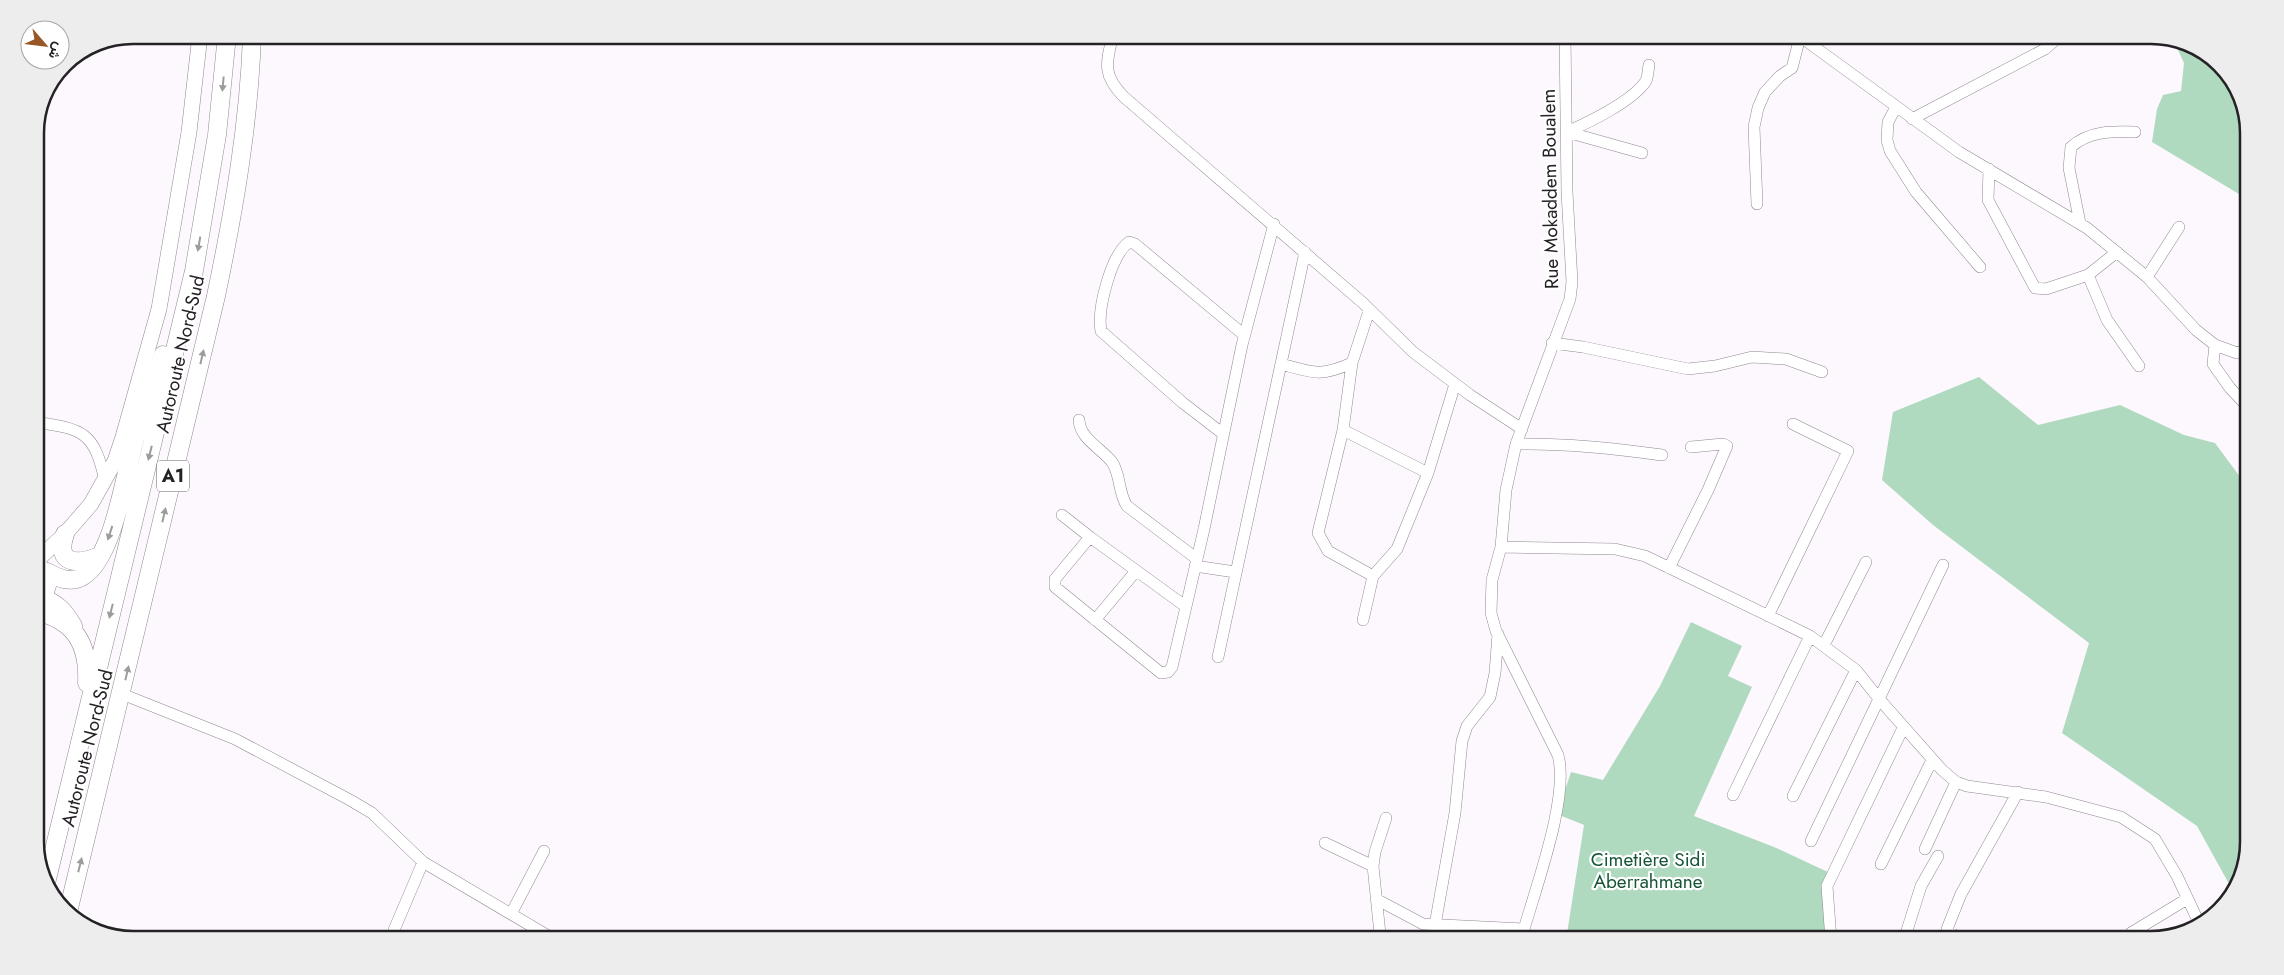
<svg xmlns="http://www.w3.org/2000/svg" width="2284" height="975" font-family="Jost,Vazirmatn,sans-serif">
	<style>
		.green { fill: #afdabf }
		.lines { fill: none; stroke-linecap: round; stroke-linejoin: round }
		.minor-casing { stroke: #908891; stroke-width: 12 }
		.major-casing { stroke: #908891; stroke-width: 16 }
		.highway-casing { stroke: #908891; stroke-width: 19 }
		.minor { stroke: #fff; stroke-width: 11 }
		.major { stroke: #fff; stroke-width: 15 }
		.highway { stroke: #fff; stroke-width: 18 }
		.oneway { fill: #9d9c9d }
		.labels { text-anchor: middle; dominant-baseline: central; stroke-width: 4.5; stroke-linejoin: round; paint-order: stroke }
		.shield { fill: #fff; stroke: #666467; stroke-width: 1 }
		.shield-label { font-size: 18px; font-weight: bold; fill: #252226 }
		.street-label { font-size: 19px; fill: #252226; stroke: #fff }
		.park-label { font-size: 19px; fill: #145536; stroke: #fff }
		.rim { fill: none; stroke: #252226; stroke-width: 2.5 }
	</style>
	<rect width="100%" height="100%" fill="#fdf8fe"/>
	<path class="green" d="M2173,39L2189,42L2232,78L2249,126V200L2152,142L2157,109L2163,95L2181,91L2184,63Z
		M1979,377L2038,425L2120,405L2184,435L2215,443L2249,489V842L2242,880L2233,891L2197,826L2062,733L2089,643L1933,525L1882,480L1893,412Z
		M1691,622L1742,646L1728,676L1752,687L1694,816L1774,847L1830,873L1826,940H1566L1584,825L1557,814L1571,772L1603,780L1660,686Z"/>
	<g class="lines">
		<g class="minor-casing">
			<path id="minor" d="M1113,35C1106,63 1102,75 1124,97L1363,303L1413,352L1470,395L1522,429
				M1798,35L1959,152L2087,228L2147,277L2196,330L2215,345L2237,353L2249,349
				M1896,107L1888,122L1887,140L1890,151L1916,192L1980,267
				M1912,119L2045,49L2061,35
				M1567,132C1589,122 1632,102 1646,81C1648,77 1648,70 1649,65
				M1567,132L1642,153
				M1989,169L1988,200L2035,288L2046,289L2088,275L2117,252
				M1757,204L1754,127L1758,108L1765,92L1780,76L1792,68L1800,37
				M2080,223L2069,168L2071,147C2089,131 2112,131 2135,132
				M2088,275L2107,320L2139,366
				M2147,277L2179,227
				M1552,343L1583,347L1688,369L1715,366L1752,357L1786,359L1822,372
				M2215,345L2213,364L2230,388L2249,408
				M1281,364C1314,373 1320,377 1352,363
				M1079,420C1080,439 1101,448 1112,462C1121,475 1118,493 1127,506L1197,559
				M35,422C84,429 94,432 105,481
				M1343,430L1428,473
				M1222,433L1183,403L1101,331C1097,309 1111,255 1129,242L1135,244L1244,335
				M1516,444C1566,443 1613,448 1662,455
				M1062,515L1090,537L1055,579V587L1161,673L1168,672L1172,667L1204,529L1242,345L1274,224
				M1090,537L1185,606
				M1501,547L1615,549L1645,556L1810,636L1856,670L1880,700L1942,770L1956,782L1967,786L2046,797L2121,817L2155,839L2177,876L2200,925
				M1195,566L1235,572
				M1669,568L1708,490L1727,446L1723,444L1691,447
				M1373,576L1397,549L1428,473L1455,384
				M1768,616L1848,451L1793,424
				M1095,620L1136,571
				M1363,620L1373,576L1328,551L1318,533L1343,430L1352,363L1369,311
				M1824,645L1866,562
				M1218,657L1305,252
				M122,694L235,739L350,800L372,813L423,862L555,940
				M1733,795L1810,636
				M1793,796L1856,670
				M1811,841L1943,565
				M1325,843L1373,866
				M1925,849L1956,782
				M1881,864L1932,760
				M1376,899L1423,924L1524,929
				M511,914L544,851
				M1435,925L1455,813L1462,741L1467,726L1490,697L1495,673L1498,634
				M394,930L423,862
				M2131,933L2187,899
				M1380,934L1373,866L1375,852L1386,818
				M1521,940C1533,894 1570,799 1558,755L1496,631L1491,613L1492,580L1501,547L1506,490L1516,444L1570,299L1572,282L1567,192L1565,35
				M1831,940L1827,886L1903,728
				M1904,940L1921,886L1938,856
				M1967,940L1949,933L1947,929L1961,894L2018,792"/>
		</g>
		<g class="major-casing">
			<path id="major" d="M35,562L65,534L91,504L115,461L123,437L159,309L189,132L200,35
				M35,596L47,590C51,581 50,572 40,567"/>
		</g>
		<g class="highway-casing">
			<path id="highway" d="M65,534C55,565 77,565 100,556
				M47,572C58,578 71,584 83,576C115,557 126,466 137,431C145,406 155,381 163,355
				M39,596C56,603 64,610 73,626
				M35,611C75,620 89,644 87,683
				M47,879L194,271L217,135L227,35
				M68,912L216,296C234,210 249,124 252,35"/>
		</g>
		<use href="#minor" class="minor"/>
		<use href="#major" class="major"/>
		<use href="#highway" class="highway"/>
	</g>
	<defs><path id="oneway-solid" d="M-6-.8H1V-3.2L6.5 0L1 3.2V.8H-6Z" transform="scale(1.25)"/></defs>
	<g class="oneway">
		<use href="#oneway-solid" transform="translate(223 84) rotate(95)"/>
		<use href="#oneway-solid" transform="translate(199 244) rotate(100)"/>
		<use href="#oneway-solid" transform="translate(202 357) rotate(-77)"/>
		<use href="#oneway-solid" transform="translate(150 453) rotate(104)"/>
		<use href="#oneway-solid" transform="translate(164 515) rotate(-77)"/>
		<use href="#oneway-solid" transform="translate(110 533) rotate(108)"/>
		<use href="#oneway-solid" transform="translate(111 611) rotate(104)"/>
		<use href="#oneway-solid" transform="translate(127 673) rotate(-77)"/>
		<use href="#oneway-solid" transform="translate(80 865) rotate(-76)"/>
	</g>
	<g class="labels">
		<rect class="shield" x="157" y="460.5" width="32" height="31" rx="4"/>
		<g class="shield-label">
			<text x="173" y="476">A1</text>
		</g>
		<g class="street-label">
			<text transform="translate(1550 189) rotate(-91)">Rue Mokaddem Boualem</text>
			<text transform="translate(180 354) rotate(-77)">Autoroute Nord-Sud</text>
			<text transform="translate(87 748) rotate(-76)">Autoroute Nord-Sud</text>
		</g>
		<g class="park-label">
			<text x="1648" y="859">Cimetière Sidi<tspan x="1648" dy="22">Aberrahmane</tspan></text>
		</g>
	</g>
	<path d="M0 0H2284V975H0ZM133 44H2151A89 89 0 0 1 2240 133V842A89 89 0 0 1 2151 931H133A89 89 0 0 1 44 842V133A89 89 0 0 1 133 44Z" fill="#eeedee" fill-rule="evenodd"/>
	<path class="rim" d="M133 44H2151A89 89 0 0 1 2240 133V842A89 89 0 0 1 2151 931H133A89 89 0 0 1 44 842V133A89 89 0 0 1 133 44Z"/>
	<g transform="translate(45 45) rotate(118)"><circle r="24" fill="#ffffff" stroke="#a8a7a8"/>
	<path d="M0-4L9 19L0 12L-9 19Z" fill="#985724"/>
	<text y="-8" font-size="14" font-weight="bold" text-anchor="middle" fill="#252226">ش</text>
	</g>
</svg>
